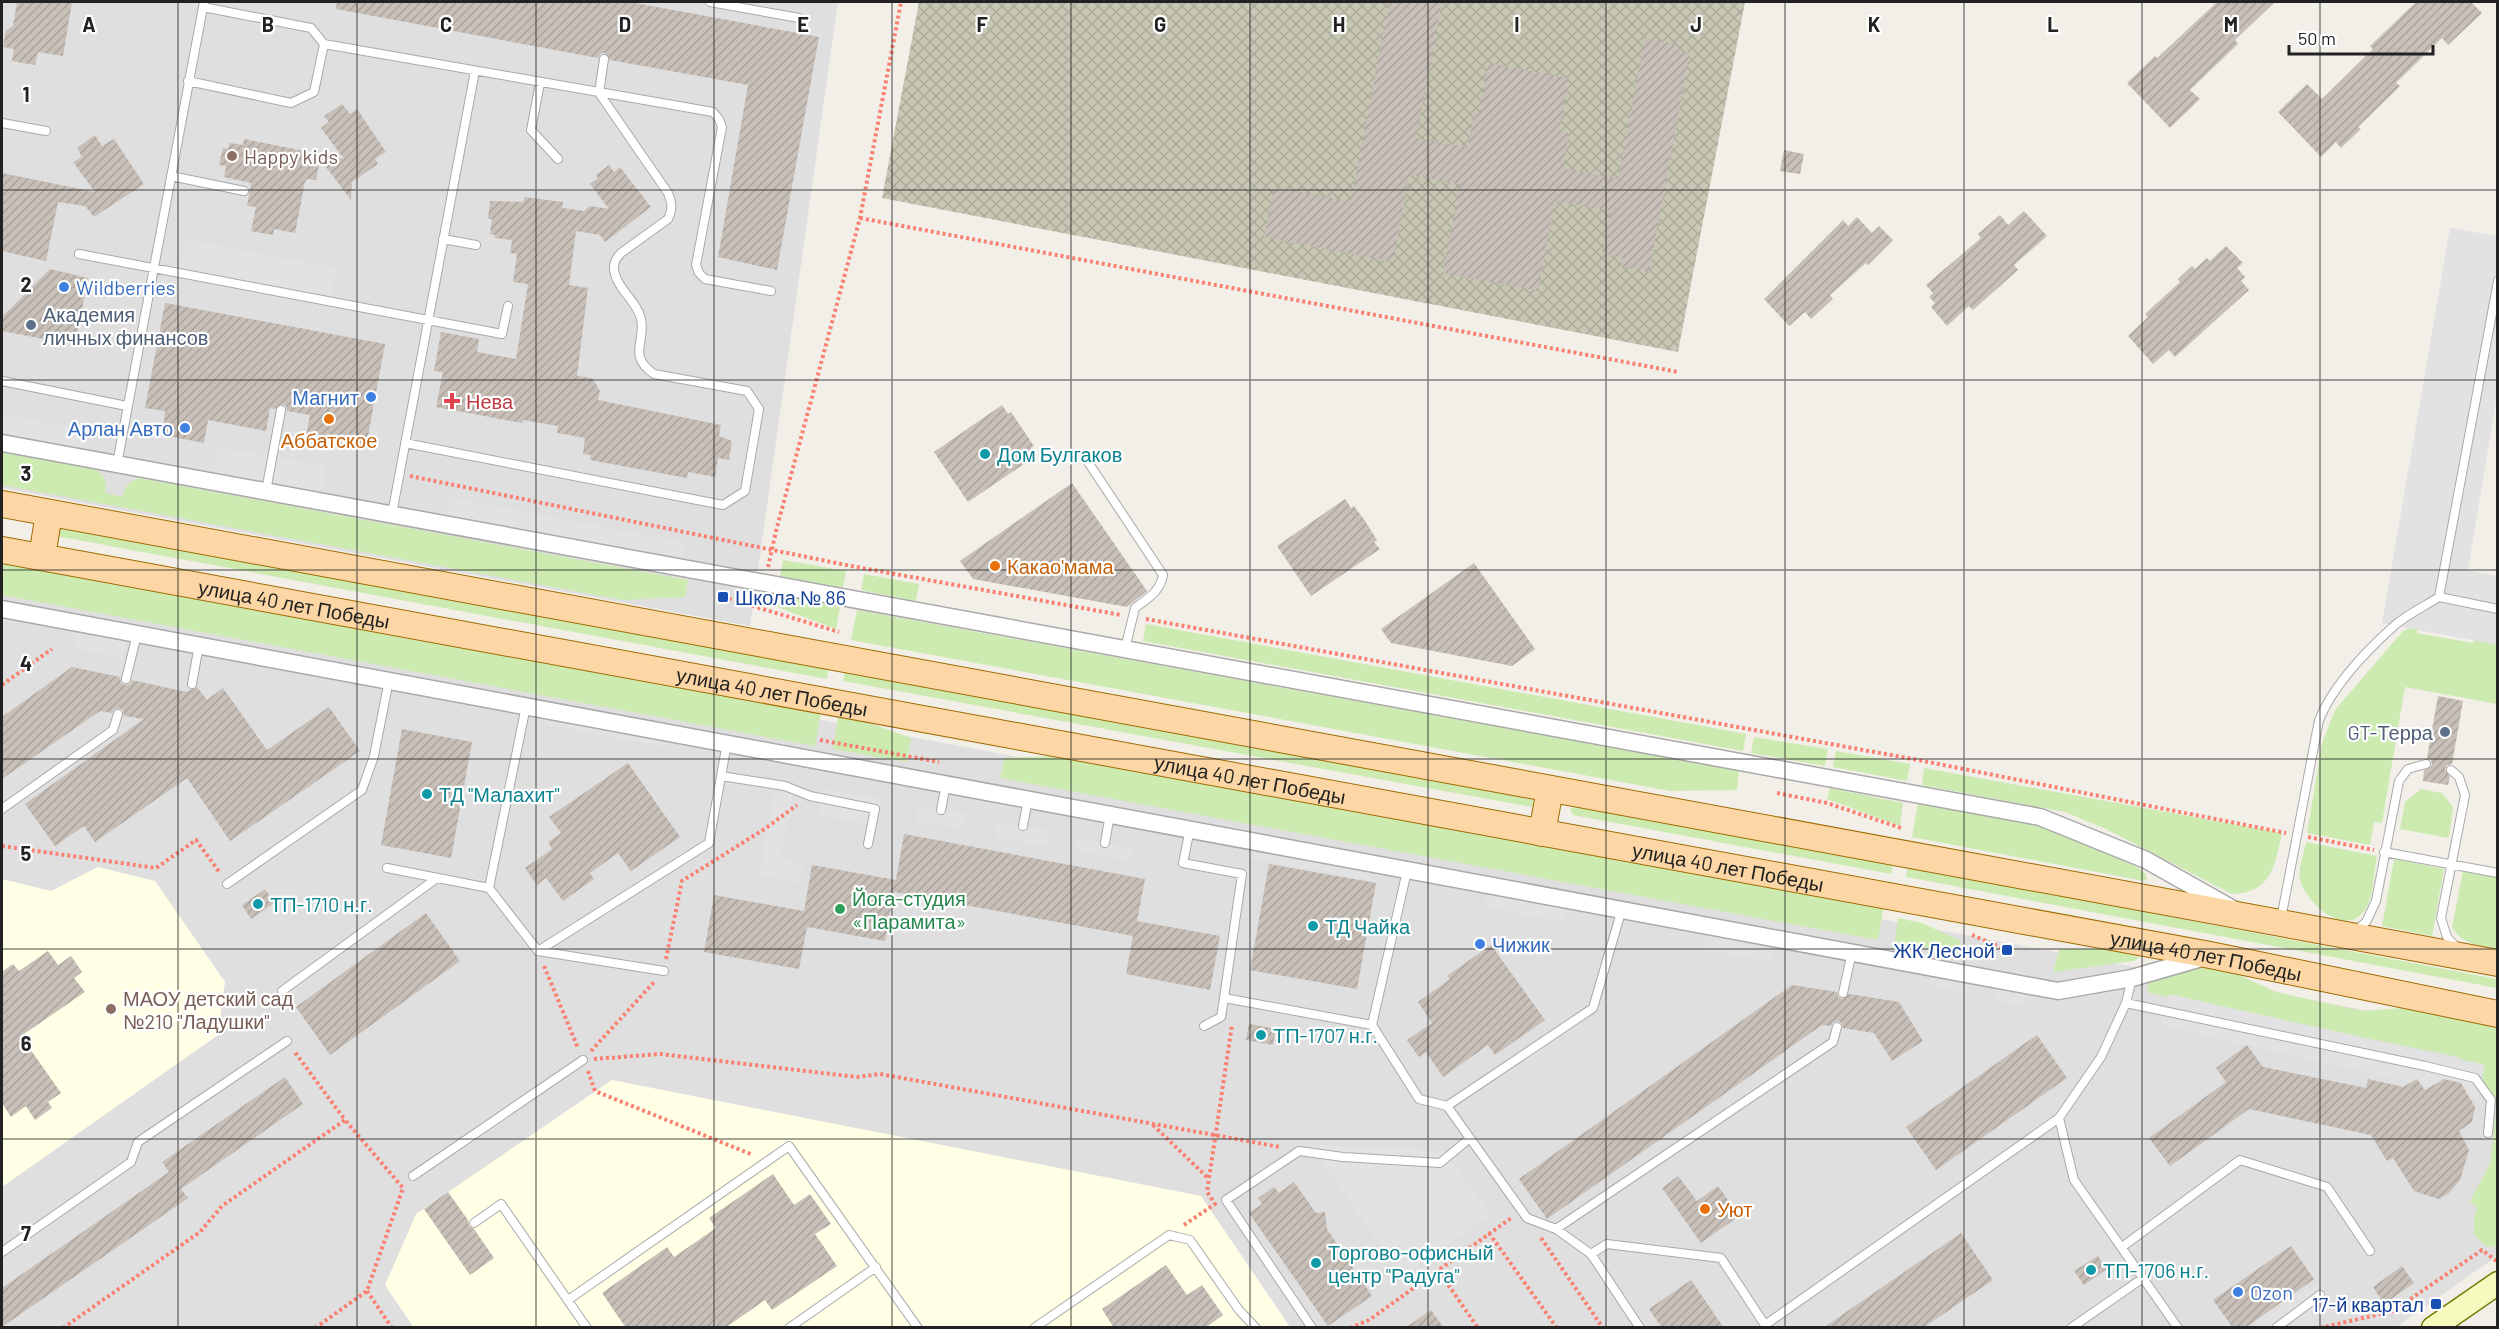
<svg xmlns="http://www.w3.org/2000/svg" width="2499" height="1329" font-family="Barlow,sans-serif">
	<style>
		.residential { fill: #e0dfdf }
		.education { fill: #ffffe5 }
		.construction { fill: url(#construction-cross-hatch) }
		.grass { fill: #cdebb0 }
		.parking { fill: #e2e2e2 }
		.building { fill: url(#building-hatch) }
		.lines { fill: none; stroke-linecap: round; stroke-linejoin: round }
		.service-casing { stroke: #a9a9a9; stroke-width: 10 }
		.minor-casing { stroke: #a9a9a9; stroke-width: 19 }
		.secondary-casing { stroke: #707d05; stroke-width: 25 }
		.primary-casing { stroke: #a06b00; stroke-width: 28 }
		.path { stroke: #fa8072; stroke-width: 4; stroke-dasharray: 3 3; stroke-linecap: butt }
		.service { stroke: #fff; stroke-width: 8 }
		.minor { stroke: #fff; stroke-width: 16 }
		.secondary { stroke: #f7fabf; stroke-width: 22 }
		.primary { stroke: #fcd6a4; stroke-width: 26 }
		.grid { fill: none; stroke: #222; stroke-width: 1.5; stroke-opacity: 0.55 }
		.education-dot { fill: #8d6e63; stroke: #fff; stroke-width: 2 }
		.shop-dot { fill: #3f7fe0; stroke: #fff; stroke-width: 2 }
		.service-dot { fill: #5c6f8a; stroke: #fff; stroke-width: 2 }
		.health-dot { fill: #e0444e; stroke: #fff; stroke-width: 2 }
		.food-dot { fill: #e8710a; stroke: #fff; stroke-width: 2 }
		.culture-dot { fill: #0f9aa8; stroke: #fff; stroke-width: 2 }
		.transit-dot { fill: #1a4fb4; stroke: #fff; stroke-width: 2 }
		.leisure-dot { fill: #2e9e5b; stroke: #fff; stroke-width: 2 }
		.labels { text-anchor: middle; dominant-baseline: central; stroke-width: 4.5; stroke-linejoin: round; paint-order: stroke }
		.education-label { font-size: 20px; fill: #785e54; stroke: #fff; text-anchor: start }
		.shop-label { font-size: 20px; fill: #366cbe; stroke: #fff; text-anchor: start }
		.service-label { font-size: 20px; fill: #4e5e75; stroke: #fff; text-anchor: start }
		.health-label { font-size: 20px; fill: #be3a42; stroke: #fff; text-anchor: start }
		.food-label { font-size: 20px; fill: #c56008; stroke: #fff; text-anchor: start }
		.culture-label { font-size: 20px; fill: #0d838f; stroke: #fff; text-anchor: start }
		.transit-label { font-size: 20px; fill: #164399; stroke: #fff; text-anchor: end }
		.street-label { font-size: 20px; fill: #222; stroke: #fff }
		.leisure-label { font-size: 20px; fill: #27864d; stroke: #fff; text-anchor: start }
		.grid-label { font-size: 20px; text-anchor: middle; font-weight: bold; fill: #222; stroke: #fff; stroke-width: 4.5; stroke-linejoin: round; paint-order: stroke }
	</style>
	<defs>
		<pattern id="construction-cross-hatch" width="8" height="8" patternUnits="userSpaceOnUse" patternTransform="scale(1.5)"><rect width="8" height="8" fill="#c7c7b4"/><path d="M0 0l8 8M0 8l8-8" fill="none" stroke="#abab9a"/></pattern>
		<pattern id="building-hatch" width="6" height="6" patternUnits="userSpaceOnUse" patternTransform="scale(1.5)"><rect width="6" height="6" fill="#c7bfb8"/><path d="M-1 1l2-2M0 6l6-6M5 7l2-2" fill="none" stroke="#aba49e"/></pattern>
	</defs>
	<rect width="100%" height="100%" fill="#f2efe9"/>
	<path class="residential" d="M2,2H838L750,626L2,488Z
		M2,566L2497,1035V1256L2395,1328L2,1327Z"/>
	<path class="education" d="M98,867L155,881L225,982L218,1035L2,1187V879L51,891Z
		M612,1080L1201,1196L1290,1327L414,1328L385,1285L416,1214Z"/>
	<path class="construction" d="M919,2H1745L1678,352L882,198Z"/>
	<path class="grass" d="M2,452C21,455 87,461 99,472C107,478 106,484 105,493L122,497C126,487 128,481 139,478L688,580L685,597L623,600L2,485Z
		M58,528L828,669L827,679L56,536Z
		M2,560L821,712L815,746L2,595Z
		M783,560L846,571L843,588L780,576Z
		M864,574L919,584L916,601L861,590Z
		M779,595L840,607L836,629L777,607Z
		M857,610L1739,771L1737,790L1670,791L851,640Z
		M1146,624L1746,734L1743,751L1143,641Z
		M2418,625L2417,633L2473,643L2475,635L2497,639V704L2405,687L2382,823L2374,822L2370,845L2307,833L2322,743L2335,710L2403,631Z
		M845,672L1532,799L1535,805L1531,807L843,681Z
		M838,715L862,720L911,738L907,762L833,749Z
		M1754,737L1828,749L1825,766L1751,753Z
		M1836,751L1910,764L1907,781L1833,767Z
		M1056,756L1884,905L1878,940L1000,778L1004,758Z
		M1924,768L2282,833C2275,865 2272,893 2232,894L2108,830L2065,812L1922,785Z
		M1830,788L1903,803L1900,826L1827,799Z
		M2421,789L2442,793L2453,807L2449,838L2400,829L2405,802Z
		M1918,803L2038,826L2065,834L2137,867L2146,874L2147,879L2144,881L1912,837Z
		M1575,807L1893,863L1891,874L1573,815L1570,809Z
		M2306,842L2377,856C2374,872 2374,896 2365,910C2345,939 2305,902 2300,879C2298,868 2304,853 2306,842Z
		M2394,859L2444,869L2432,936L2382,926Z
		M1908,867L2497,979V988L1906,877Z
		M2463,870L2497,877V949C2479,945 2462,945 2452,927Z
		M1898,918L1922,923L1961,941L1959,953L1895,942Z
		M2059,949H2113L2140,957L2134,961L2053,972Z
		M2196,964L2237,974L2276,992L2363,1011L2416,1007L2497,1022V1247L2486,1246L2474,1234V1217L2477,1208L2470,1201L2490,1164L2497,1105L2458,1057L2150,993L2147,990L2150,980Z"/>
	<path class="parking" d="M2450,228L2497,236V395L2468,570L2497,576V645L2382,623Z
		M184,239L336,268L331,303L178,275Z
		M2,414L82,430L76,457L2,443Z
		M218,447L326,466L321,501L212,482Z
		M449,497L684,542L681,567L445,524Z
		M78,628L127,638L122,658L74,648Z
		M546,712L670,736L668,748L544,724Z
		M823,789L882,799L877,826L818,815Z
		M775,792L793,795L780,859L803,864L799,883L759,874Z
		M919,806L967,814L964,829L916,821Z
		M998,822L1049,831L1047,846L996,837Z
		M1076,838L1134,849L1132,861L1074,850Z
		M1251,844L1372,866L1369,880L1249,858Z
		M1488,888L1567,903L1564,923L1484,907Z
		M1705,929L1774,943L1770,962L1701,949Z
		M1932,972L1968,978L1966,992L1930,986Z
		M1996,985L2027,991L2023,1006L1993,1000Z
		M2169,994L2485,1065L2478,1098L2162,1026Z
		M1310,1144L1444,1151L1491,1215L1402,1277Z
		M2316,1283L2333,1308L2304,1327L2253,1328Z"/>
	<path class="building" d="M17,2H72L63,56L38,52L35,65L12,61L14,49L3,47L6,31L13,26Z
		M337,2H630L819,37L777,270L718,257L748,85L610,60L605,53H601L598,58L336,9Z
		M1389,2H1442L1416,138L1468,147L1474,112L1479,113L1488,63L1569,78L1559,131L1569,133L1563,168L1618,179L1645,38L1675,44L1674,50L1690,53L1649,272L1621,266L1622,258L1602,254L1611,211L1555,201L1538,291L1443,273L1460,184L1409,175L1393,262L1264,237L1274,187L1351,202Z
		M2217,2H2275L2235,40L2238,44L2190,90L2200,99L2170,128L2127,83L2155,56L2157,58Z
		M2416,2H2471L2482,13L2448,45L2442,38L2396,83L2400,86L2358,127L2361,129L2341,148L2336,142L2321,157L2278,112L2307,84L2322,99L2373,49L2370,46Z
		M342,104L350,114L357,109L386,152L375,159L378,164L352,182L351,200L320,159L316,180L307,179L305,182L295,233L274,229L273,235L251,231L256,207L247,206L251,183L224,177L226,166L219,165L223,148L228,149L230,143L243,145L244,139L344,159L321,128L329,122L324,116Z
		M95,135L102,146L114,139L144,184L94,217L85,206L58,202L46,261L2,251V173L95,192L73,162L82,157L77,148Z
		M1784,150L1804,154L1800,174L1780,171Z
		M609,165L614,172L620,167L651,207L605,242L600,235L576,231L569,285L588,288L577,376L592,378L600,391L598,400L721,425L719,436L732,441L729,460L718,458L715,477L688,472L687,478L590,460L591,455L583,454L585,438L557,433L558,426L523,420L522,423L436,407L443,372L434,371L441,332L479,339L477,352L516,359L528,284L513,282L517,254L510,253L512,240L495,238V235L490,234L492,219H488L490,201L524,202V197L563,202L562,208L584,211L590,206L609,209L590,184L598,178L596,175Z
		M2024,211L2047,236L2014,265L2018,270L1973,310L1969,306L1947,326L1931,307L1935,303L1929,297L1933,293L1926,285L1981,238L1978,234L2000,215L2008,225Z
		M1857,217L1872,233L1879,226L1893,240L1868,265L1866,263L1830,295L1833,299L1811,319L1805,312L1789,326L1764,299L1843,220L1848,226Z
		M2226,246L2243,263L2237,268L2245,277L2241,281L2249,290L2175,357L2169,350L2153,364L2128,336L2148,317L2145,314L2180,282L2178,279L2192,266L2195,269L2207,258L2210,261Z
		M50,269L88,278L75,345L2,331V317Z
		M165,303L385,344L366,447L306,436L310,415L287,411L286,406L282,404L275,409L270,408L266,431L208,420L204,443L163,435L165,411L145,408Z
		M1002,405L1008,414L1011,412L1034,446L1031,448L1037,455L968,502L934,452Z
		M1072,483L1147,591L1127,607L973,579L960,561Z
		M1345,499L1351,508L1354,506L1365,521L1377,540L1374,542L1380,549L1311,596L1277,546Z
		M1474,563L1535,649L1512,666L1391,643L1381,629Z
		M72,667L120,677L121,683L125,685L130,684L132,680L186,692L197,687L207,700L223,688L267,750L329,707L360,751L230,841L187,778L95,842L84,826L55,846L25,804L144,719L124,716L123,710L119,708L114,709L112,713L100,711L2,779V717Z
		M2438,696L2463,701L2452,764L2447,765L2445,769L2450,777L2448,785L2423,781L2424,771L2432,765L2431,760L2427,758Z
		M402,729L472,742L451,858L381,845Z
		M628,763L680,837L631,871L618,853L590,873L594,879L563,901L546,878L537,885L525,868L552,849L548,842L561,833L549,817Z
		M904,834L1145,879L1137,921L1220,936L1210,990L1126,974L1133,936L894,892L885,941L807,927L799,969L704,952L714,895L804,911L812,865L896,880Z
		M1269,864L1376,883L1357,989L1250,970Z
		M265,889L274,903L251,919L242,905Z
		M426,913L460,961L330,1055L296,1007Z
		M1491,945L1545,1020L1495,1055L1488,1045L1443,1077L1426,1052L1419,1057L1407,1040L1432,1023L1418,1002L1450,979L1447,976Z
		M48,951L58,965L71,956L82,972L74,978L85,992L21,1036L61,1093L48,1102L52,1108L35,1120L26,1106L11,1117L2,1103V972L13,964L19,971Z
		M1792,985L1837,992L1838,997L1842,999L1849,994L1899,1002L1923,1041L1892,1061L1874,1033L1843,1028L1842,1023L1838,1021L1833,1022L1831,1026L1822,1025L1547,1219L1519,1179Z
		M1249,1024L1276,1029L1273,1045L1246,1040Z
		M2037,1035L2067,1078L1936,1170L1906,1127Z
		M2247,1045L2263,1067L2366,1088L2368,1079L2403,1087L2417,1079L2425,1090L2444,1079L2461,1083L2475,1107L2472,1122L2459,1131L2469,1150L2460,1180L2449,1193L2439,1199L2414,1191L2393,1158L2387,1161L2371,1135L2249,1109L2170,1166L2149,1138L2226,1082L2216,1068Z
		M285,1077L303,1104L181,1189L188,1198L2,1327V1288L169,1172L162,1162Z
		M773,1174L794,1205L810,1194L831,1224L815,1234L837,1266L772,1310L765,1300L725,1328H626L602,1293L667,1247L674,1257L716,1228L709,1218Z
		M1678,1176L1697,1201L1718,1186L1739,1216L1701,1243L1662,1188Z
		M1294,1182L1316,1213L1325,1212L1327,1229L1372,1296L1328,1326L1249,1213L1262,1204L1258,1198L1274,1187L1279,1193Z
		M448,1192L468,1220L469,1226L474,1229L494,1258L470,1275L424,1209Z
		M1961,1233L1993,1280L1923,1328H1823Z
		M2291,1246L2314,1279L2245,1328H2233L2213,1300Z
		M2098,1256L2107,1269L2084,1285L2074,1271Z
		M1166,1265L1187,1295L1202,1285L1223,1315L1205,1328H1114L1102,1309Z
		M2402,1266L2414,1283L2384,1304L2373,1287Z
		M1691,1280L1724,1328H1662L1649,1309Z
		M1431,1310L1444,1328H1405Z"/>
	<g class="lines">
		<g class="service-casing">
			<path id="service" d="M710,2L799,18
				M203,7L311,28L324,44
				M188,81L291,103L314,92L324,44L713,112L719,119L722,127L696,265L699,273L705,279L771,291
				M540,83L531,130L558,159
				M2,123L46,131
				M171,176L244,191
				M443,239L476,245
				M79,254L502,334L508,306
				M2,381L127,406
				M405,443L723,505L745,491L759,409L747,391L654,374C627,355 646,343 641,319C637,301 619,291 615,274C612,265 615,259 621,253L668,219C673,208 672,203 668,193L599,93L604,59
				M1086,459L1163,575C1160,592 1148,598 1135,608L1125,649
				M117,464L204,2
				M266,491L281,410
				M392,514L475,71
				M2439,597L2498,281
				M126,679L137,634
				M192,684L199,645
				M2451,770L2459,777L2465,795L2441,918L2447,937L2457,948
				M721,776L785,786L810,796L875,809L868,844
				M2,809L113,730L118,714
				M941,810L946,784
				M1023,826L1028,799
				M1190,829L1183,863L1242,874L1224,998
				M1105,843L1110,814
				M2384,852L2498,873
				M387,868L489,888L538,951L664,971
				M1407,871L1372,1025L1419,1099L1447,1106L1527,1218L1556,1229L1591,1254L1640,1328
				M227,884L362,790L374,756L389,680
				M489,888L526,706
				M2281,919L2319,720C2333,686 2367,650 2395,625C2408,614 2425,606 2439,597L2498,609
				M2354,932L2366,922L2376,901L2399,781L2408,769L2426,764
				M538,951L709,843L727,743
				M282,991L437,878
				M1843,993L1852,952
				M2126,1003L2425,1066L2475,1078L2491,1100L2488,1133
				M1204,1026L1221,1017L1224,998L1372,1025
				M1447,1106L1593,1008L1622,909
				M2059,1118L2074,1180L2178,1328
				M413,1176L583,1060
				M474,1223L501,1204L587,1328
				M1556,1229L1833,1042L1837,1027
				M2122,1247L2240,1160L2327,1187L2370,1251
				M2,1252L131,1162L138,1142L287,1041
				M1591,1254L1607,1244L1721,1258L1765,1325L2059,1118L2101,1057L2126,1003L2132,978
				M568,1300L789,1146L918,1328
				M789,1328L876,1267
				M1034,1328L1169,1235L1190,1240L1239,1310L1256,1328
				M1312,1328L1226,1200L1299,1151L1343,1157L1440,1163L1470,1138
				M2071,1328L2143,1278
				M2276,1328L2320,1295"/>
		</g>
		<g class="minor-casing">
			<path id="minor" d="M2,443L2040,817L2146,860L2233,909
				M2,609L2058,991L2132,978L2205,957"/>
		</g>
		<g class="secondary-casing">
			<path id="secondary" d="M2433,1328L2498,1283"/>
		</g>
		<g class="primary-casing">
			<g id="primary">
				<path d="M2,504L2498,963"/>
				<path id="s1" d="M2,550L2210,955L2498,1014"/>
				<path d="M42,557L49,513"/>
				<path d="M1542,833L1550,789"/>
			</g>
		</g>
		<path class="path" d="M860,218L1678,372
			M410,476L851,566L1121,615
			M768,567L776,531L860,218L901,2
			M723,597L839,632
			M1146,619L1913,759L2286,833
			M2,685L52,649
			M820,740L939,762
			M1777,793L1827,803L1901,828
			M2308,837L2374,850
			M2,846L156,868L196,840L220,873
			M1972,935L2007,950
			M666,959L682,881L766,828L797,805
			M544,966L578,1048
			M591,1051L655,981
			M594,1059L660,1054L857,1077L880,1074L1280,1147
			M588,1071L595,1091L753,1155
			M1153,1125L1209,1179
			M1184,1225L1215,1204L1207,1192L1232,1025
			M1489,1233L1557,1328
			M1541,1238L1603,1328
			M1438,1270L1478,1328
			M367,1291L392,1328
			M63,1328L200,1232L222,1206L345,1120L294,1051
			M315,1328L367,1291L403,1188L345,1120
			M1350,1328L1369,1320L1511,1218
			M2320,1328L2393,1311L2482,1250L2498,1262"/>
		<use href="#service" class="service"/>
		<use href="#minor" class="minor"/>
		<use href="#secondary" class="secondary"/>
		<use href="#primary" class="primary"/>
	</g>
	<path class="grid" d="M178,2V1328M357,2V1328M536,2V1328M714,2V1328M892,2V1328M1071,2V1328M1250,2V1328M1428,2V1328M1606,2V1328M1785,2V1328M1964,2V1328M2142,2V1328M2320,2V1328M2,190H2498M2,380H2498M2,570H2498M2,759H2498M2,949H2498M2,1139H2498"/>
	<g class="education-dot">
		<circle cx="232" cy="156" r="6"/>
		<circle cx="111" cy="1009" r="6"/>
	</g>
	<g class="shop-dot">
		<circle cx="64" cy="287" r="6"/>
		<circle cx="371" cy="397" r="6"/>
		<circle cx="185" cy="428" r="6"/>
		<circle cx="1480" cy="944" r="6"/>
		<circle cx="2238" cy="1292" r="6"/>
	</g>
	<g class="service-dot">
		<circle cx="31" cy="325" r="6"/>
		<circle cx="2445" cy="732" r="6"/>
	</g>
	<path class="health-dot" d="M449 392h6v6h6v6h-6v6h-6v-6h-6v-6h6z"/>
	<g class="food-dot">
		<circle cx="329" cy="419" r="6"/>
		<circle cx="995" cy="566" r="6"/>
		<circle cx="1705" cy="1209" r="6"/>
	</g>
	<g class="culture-dot">
		<circle cx="985" cy="454" r="6"/>
		<circle cx="427" cy="794" r="6"/>
		<circle cx="258" cy="904" r="6"/>
		<circle cx="1313" cy="926" r="6"/>
		<circle cx="1261" cy="1035" r="6"/>
		<circle cx="1316" cy="1263" r="6"/>
		<circle cx="2091" cy="1270" r="6"/>
	</g>
	<g class="transit-dot">
		<rect x="717" y="591" width="12" height="12" rx="3"/>
		<rect x="2001" y="944" width="12" height="12" rx="3"/>
		<rect x="2430" y="1298" width="12" height="12" rx="3"/>
	</g>
	<circle class="leisure-dot" cx="840" cy="909" r="6"/>
	<g class="labels">
		<g class="education-label">
			<text x="244" y="156">Happy kids</text>
			<text x="123" y="998">МАОУ детский сад<tspan x="123" dy="23">№210 "Ладушки"</tspan></text>
		</g>
		<g class="shop-label">
			<text x="76" y="287">Wildberries</text>
			<text x="359" y="397" text-anchor="end">Магнит</text>
			<text x="173" y="428" text-anchor="end">Арлан Авто</text>
			<text x="1492" y="944">Чижик</text>
			<text x="2250" y="1292">Ozon</text>
		</g>
		<g class="service-label">
			<text x="43" y="314">Академия<tspan x="43" dy="23">личных финансов</tspan></text>
			<text x="2433" y="732" text-anchor="end">GT-Терра</text>
		</g>
		<g class="health-label">
			<text x="466" y="401">Нева</text>
		</g>
		<g class="food-label">
			<text x="329" y="440" text-anchor="middle">Аббатское</text>
			<text x="1007" y="566">Какао'мама</text>
			<text x="1717" y="1209">Уют</text>
		</g>
		<g class="culture-label">
			<text x="997" y="454">Дом Булгаков</text>
			<text x="439" y="794">ТД "Малахит"</text>
			<text x="270" y="904">ТП-1710 н.г.</text>
			<text x="1325" y="926">ТД Чайка</text>
			<text x="1273" y="1035">ТП-1707 н.г.</text>
			<text x="1328" y="1252">Торгово-офисный<tspan x="1328" dy="23">центр "Радуга"</tspan></text>
			<text x="2103" y="1270">ТП-1706 н.г.</text>
		</g>
		<g class="transit-label">
			<text x="735" y="597" text-anchor="start">Школа № 86</text>
			<text x="1995" y="950">ЖК Лесной</text>
			<text x="2424" y="1304">17-й квартал</text>
		</g>
		<g class="street-label">
			<text stroke="none"><textPath href="#s1" startOffset="297">улица 40 лет Победы</textPath></text>
			<text stroke="none"><textPath href="#s1" startOffset="783">улица 40 лет Победы</textPath></text>
			<text stroke="none"><textPath href="#s1" startOffset="1269">улица 40 лет Победы</textPath></text>
			<text stroke="none"><textPath href="#s1" startOffset="1755">улица 40 лет Победы</textPath></text>
			<text stroke="none"><textPath href="#s1" startOffset="2241">улица 40 лет Победы</textPath></text>
		</g>
		<g class="leisure-label">
			<text x="852" y="898">Йога-студия<tspan x="852" dy="23">«Парамита»</tspan></text>
		</g>
	</g>
	<g class="grid-label">
		<text x="89" y="32">A</text>
		<text x="268" y="32">B</text>
		<text x="446" y="32">C</text>
		<text x="625" y="32">D</text>
		<text x="803" y="32">E</text>
		<text x="982" y="32">F</text>
		<text x="1160" y="32">G</text>
		<text x="1339" y="32">H</text>
		<text x="1517" y="32">I</text>
		<text x="1696" y="32">J</text>
		<text x="1874" y="32">K</text>
		<text x="2053" y="32">L</text>
		<text x="2231" y="32">M</text>
		<text x="26" y="102">1</text>
		<text x="26" y="292">2</text>
		<text x="26" y="481">3</text>
		<text x="26" y="671">4</text>
		<text x="26" y="861">5</text>
		<text x="26" y="1051">6</text>
		<text x="26" y="1241">7</text>
	</g>
	<rect width="2499" height="1329" fill="none" stroke="#222222" stroke-width="6"/>
	<path d="M2289 45v9h144v-9" fill="none" stroke="#222222" stroke-width="3"/>
	<text x="2298" y="45" font-size="18" fill="#222222" stroke="#ffffff" stroke-width="4.5" paint-order="stroke">50 m</text>
</svg>
